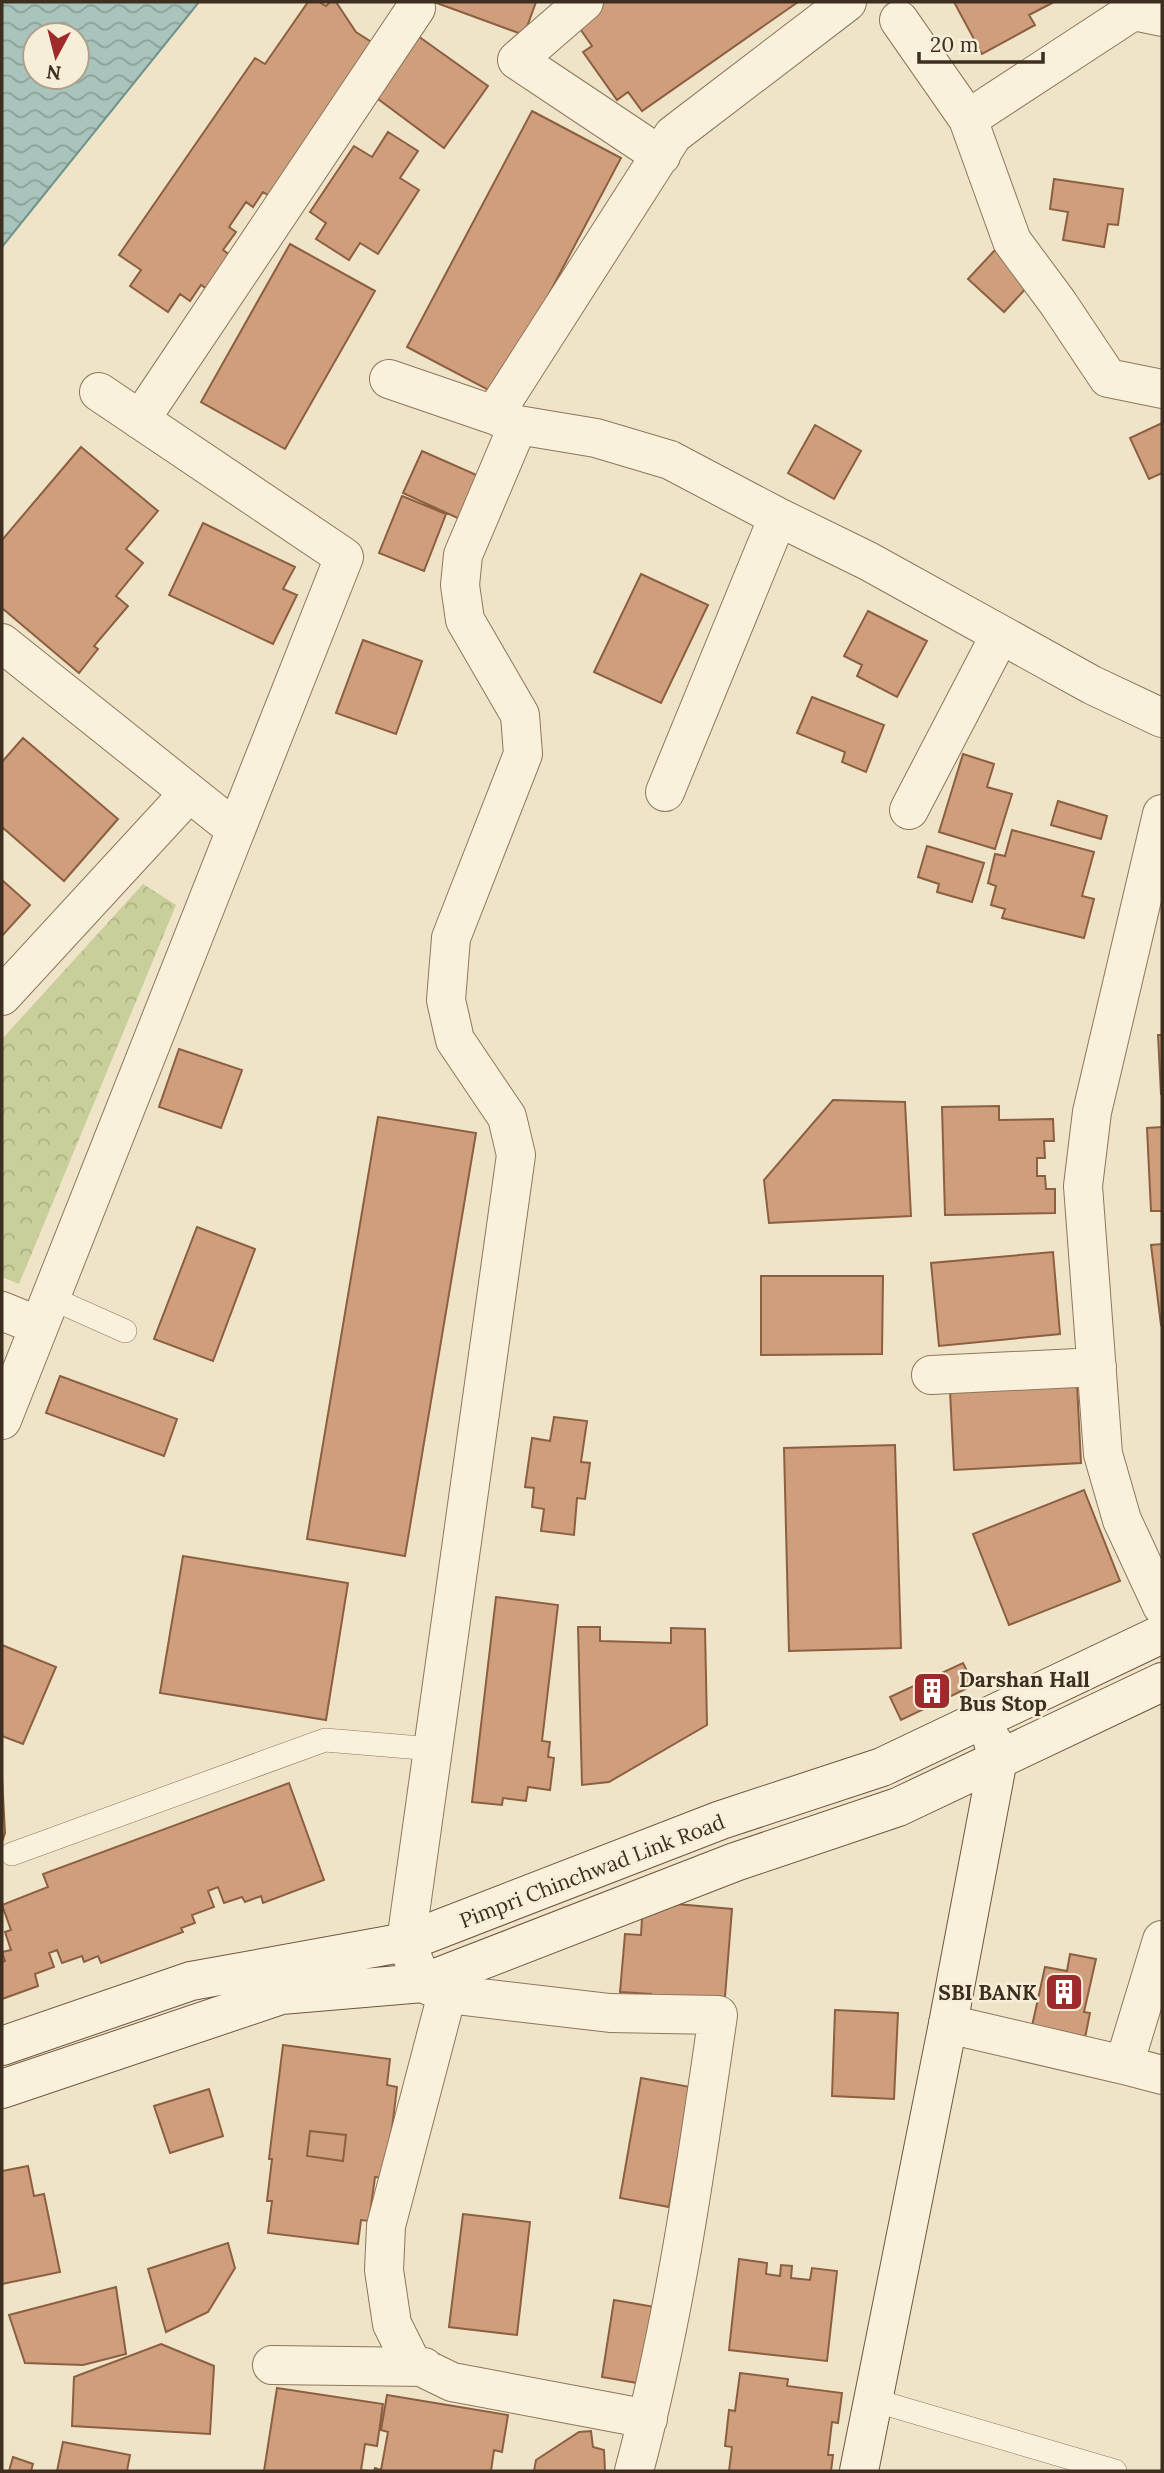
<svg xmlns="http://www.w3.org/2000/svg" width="1164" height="2473" font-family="Lora,serif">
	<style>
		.forest { fill: url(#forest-crowns) }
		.water { fill: url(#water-waves); stroke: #6f938a; stroke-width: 2; fill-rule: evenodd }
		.building { fill: #cf9f7d; stroke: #8d5f41; stroke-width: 2; fill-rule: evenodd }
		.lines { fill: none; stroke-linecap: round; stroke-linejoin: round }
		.lane-casing { stroke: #8d765c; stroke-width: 24 }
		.street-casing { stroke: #8d765c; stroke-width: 40 }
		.secondary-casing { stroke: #6f573f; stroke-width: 40 }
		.lane { stroke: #faf1dc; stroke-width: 23 }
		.street { stroke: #faf1dc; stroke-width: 38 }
		.secondary { stroke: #faf1dc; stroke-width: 38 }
		.labels { text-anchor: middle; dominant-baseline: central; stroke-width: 5; stroke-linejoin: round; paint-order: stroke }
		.poi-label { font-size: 21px; font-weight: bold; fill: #3d2e20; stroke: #f7eed8; text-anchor: start }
		.street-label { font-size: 21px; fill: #3d2e20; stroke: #f7eed8 }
	</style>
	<defs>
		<pattern id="forest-crowns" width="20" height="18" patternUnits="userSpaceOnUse" patternTransform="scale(1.75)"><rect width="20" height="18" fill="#c9cf9b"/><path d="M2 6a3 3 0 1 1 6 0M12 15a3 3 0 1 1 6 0" fill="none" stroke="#aeb285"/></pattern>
		<pattern id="water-waves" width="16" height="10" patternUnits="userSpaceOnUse" patternTransform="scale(1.75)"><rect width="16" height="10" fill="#a9c4bc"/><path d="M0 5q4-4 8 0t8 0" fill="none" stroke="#8ba098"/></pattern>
	</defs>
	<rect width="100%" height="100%" fill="#f0e4c8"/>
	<path class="forest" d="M143,884L176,905L19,1284L2,1277V1039Z"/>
	<path class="water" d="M2,2H199L2,247ZM35,35H77V77H35Z"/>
	<path class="building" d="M308,2H319L326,6L330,2H336L356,32L373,43L274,199L263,192L253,207L246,202L229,227L236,232L223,250L233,257L210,291L201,285L190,301L180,294L168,312L130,286L141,270L119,255L255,58L265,64Z
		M434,2H536L524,35Z
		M601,2H798L642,111L628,92L617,100L583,52L592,46L574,20Z
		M954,2H1054L1029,15L1035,25L982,54Z
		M418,36L488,86L444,148L374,96Z
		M532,111L621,158L496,394L407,347Z
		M388,132L418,151L400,178L419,190L378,254L360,243L349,260L316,239L326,223L310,212L354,146L372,157Z
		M1054,179L1123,189L1118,225L1108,224L1104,247L1063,240L1068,212L1050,209Z
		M290,244L375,291L285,449L201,402Z
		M995,250L1031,283L1004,312L968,279Z
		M1162,423V473L1149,479L1130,438Z
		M815,425L861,451L834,499L788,473Z
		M81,447L158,511L126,549L143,563L116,596L128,606L94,646L98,649L79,673L2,608V540Z
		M422,451L481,477L462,520L403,493Z
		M402,496L446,514L424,571L379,553Z
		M203,523L295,567L283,589L297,595L273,644L169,595Z
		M641,574L708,605L661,703L594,672Z
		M868,611L927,641L897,697L857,676L862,665L844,656Z
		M363,640L422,661L396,734L336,713Z
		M812,697L884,725L866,772L842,762L845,752L797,733Z
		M23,738L118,819L64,881L2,827V762Z
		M963,754L994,764L987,787L1012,794L995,849L939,832Z
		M1058,801L1107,816L1101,839L1051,825Z
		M1012,830L1094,852L1082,896L1094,899L1084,938L1002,918L1005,909L991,905L996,886L988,883L995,854L1005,856Z
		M927,846L984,863L972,902L937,892L939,884L918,877Z
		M2,880L30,905L2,936Z
		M1158,1035H1162V1094H1161Z
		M179,1049L242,1070L221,1128L159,1107Z
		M833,1100L905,1102L911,1216L769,1223L764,1180Z
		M999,1106V1120L1053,1119L1054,1141H1044L1045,1158H1037V1176H1045L1046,1189H1055V1213L945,1215L942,1107Z
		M378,1117L476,1133L405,1556L307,1539Z
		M1162,1127V1211H1151L1147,1128Z
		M197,1227L255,1249L213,1361L154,1339Z
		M1162,1244V1325H1161L1151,1245Z
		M1053,1252L1060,1334L939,1346L931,1263Z
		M761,1276H883L882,1354L761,1355Z
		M60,1376L177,1419L164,1456L46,1413Z
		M1077,1384L1081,1463L954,1470L950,1391Z
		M554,1417L587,1421L581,1462L590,1463L585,1499L577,1498L574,1535L541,1531L544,1509L532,1507L534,1488L525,1487L532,1438L550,1441Z
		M895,1445L901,1648L789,1651L784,1448Z
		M1084,1490L1120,1581L1009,1625L973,1534Z
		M183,1556L348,1583L326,1720L160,1693Z
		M496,1597L558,1605L542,1741L550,1742L548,1757L554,1758L550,1790L528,1787L526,1801L503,1798L502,1805L472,1802Z
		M578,1627H600V1641L671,1643V1628L705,1629L707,1725L609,1782L582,1785Z
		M2,1645L56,1667L23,1744L2,1736Z
		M963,1663L974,1685L901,1720L890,1697Z
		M2,1777L5,1833L2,1842Z
		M289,1783L324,1880L263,1903L261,1896L245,1902L242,1897L224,1903L218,1887L208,1891L214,1907L192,1915L195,1923L181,1928L183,1932L101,1963L98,1956L84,1962L82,1956L62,1963L57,1950L49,1953L54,1967L35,1974L38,1986L2,1999V1962L5,1961L2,1952L11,1950L5,1932L11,1930L2,1905L48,1887L43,1874Z
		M643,1901L732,1909L724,2009L650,2002L651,1994L620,1992L625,1934L641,1935Z
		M1070,1954L1096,1959L1084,2012L1090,2013L1085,2038L1032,2026L1045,1967L1067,1971Z
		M835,2010L898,2013L894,2099L832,2096Z
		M283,2045L390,2059L387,2085L397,2087L386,2178L375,2177L369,2221L361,2220L358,2244L268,2233L272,2201H267L272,2159H269ZM310,2131L346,2135L343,2161L307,2156Z
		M641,2078L690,2087L669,2207L620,2198Z
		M209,2089L223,2136L170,2153L154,2106Z
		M310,2131L346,2135L343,2161L307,2156Z
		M28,2166L34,2196L44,2194L60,2272L2,2284V2171Z
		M463,2214L530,2222L517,2335L449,2327Z
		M228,2243L235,2268L208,2312L166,2332L148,2269Z
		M739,2259L767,2263L766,2274L780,2276L781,2265L792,2266L791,2278L810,2280L812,2268L837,2271L827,2361L729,2350Z
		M116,2287L126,2354L83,2365L25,2363L9,2315Z
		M614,2300L655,2307L643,2384L602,2377Z
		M161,2344L214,2366L210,2434L72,2426L74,2377Z
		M740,2373L788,2379L787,2386L842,2393L838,2423L832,2422L828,2455H833L831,2471H729L732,2447L725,2446L729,2410L735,2411Z
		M277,2388L383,2404L377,2446L365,2444L361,2470L370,2471H264Z
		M387,2395L508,2415L502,2452L494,2450L491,2471H374L375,2468L381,2470L388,2432L381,2430Z
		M591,2431L593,2447L604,2450L605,2471H534L536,2460L579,2432Z
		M63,2442L130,2455L127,2471H57Z
		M13,2457L33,2464L31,2471H9Z"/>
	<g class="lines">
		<g class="lane-casing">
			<path id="lane" d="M51,1298L125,1331
				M12,1854L325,1740L433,1749
				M873,2400L1115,2471"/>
		</g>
		<g class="street-casing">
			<path id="street" d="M584,2L517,60L661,156
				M847,2L673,135L494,415L518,425L596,438L670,460L778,517L868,561L1092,685L1162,718
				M1162,17L1133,11L968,119L1012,241L1058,303L1108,378L1162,389
				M899,20L968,119
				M389,379L494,415
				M140,420L416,8
				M518,425L463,555L460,585L465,620L520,715L523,754L451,938L446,1000L455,1040L507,1117L516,1155L406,1942L423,1983L447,1994L610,2013L718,2015C696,2168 674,2322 634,2471
				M2,643L236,830
				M665,792L778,517
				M909,810L1000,635
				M1162,814L1092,1112L1083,1186L1103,1454L1122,1520L1162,1606
				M2,996L189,793
				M2,1311L39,1326
				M931,1375L1097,1367
				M2,1420L344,557L99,392
				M447,1994L386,2226L384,2270L392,2324L411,2362L452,2382L648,2419
				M948,2024L1124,2065L1162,1940
				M1124,2065L1162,2075
				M272,2365L424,2367"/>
		</g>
		<g class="secondary-casing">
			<path id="secondary" d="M2,2046L191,1981L406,1942L721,1820L882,1767L1162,1634
				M2,2089L281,1995L423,1983L735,1862L898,1807L1162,1682
				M859,2471L948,2024L998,1759L993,1742"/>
		</g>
		<use href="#lane" class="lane"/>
		<use href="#street" class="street"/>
		<use href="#secondary" class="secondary"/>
	</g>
	<defs>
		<g id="building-square" transform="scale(2.0125)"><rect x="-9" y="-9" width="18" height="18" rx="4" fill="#9e2a2b" stroke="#f7eed8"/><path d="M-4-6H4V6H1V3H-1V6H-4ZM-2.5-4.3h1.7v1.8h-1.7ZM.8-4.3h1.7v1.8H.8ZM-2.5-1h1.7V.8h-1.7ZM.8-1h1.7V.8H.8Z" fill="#fff"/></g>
	</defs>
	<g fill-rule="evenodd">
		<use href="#building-square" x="932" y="1691"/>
		<use href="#building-square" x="1064" y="1992"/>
	</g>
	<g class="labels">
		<g class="poi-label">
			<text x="959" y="1679">Darshan Hall<tspan x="959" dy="24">Bus Stop</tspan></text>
			<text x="1037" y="1992" text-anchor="end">SBI BANK</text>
		</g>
		<g class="street-label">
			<text transform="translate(592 1871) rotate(-21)">Pimpri Chinchwad Link Road</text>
		</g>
	</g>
	<rect width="1164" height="2473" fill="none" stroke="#3d2e20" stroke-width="7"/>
	<g transform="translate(56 56) rotate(187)"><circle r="33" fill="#f7eed8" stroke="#ada18e" stroke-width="2"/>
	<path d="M0-5L12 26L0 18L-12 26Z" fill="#9e2a2b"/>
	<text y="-10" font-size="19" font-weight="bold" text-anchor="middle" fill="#3d2e20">N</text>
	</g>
	<path d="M919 52v10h124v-10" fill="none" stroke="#3d2e20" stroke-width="3.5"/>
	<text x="930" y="52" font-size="21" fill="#3d2e20" stroke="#f7eed8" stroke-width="5" paint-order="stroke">20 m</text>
</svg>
